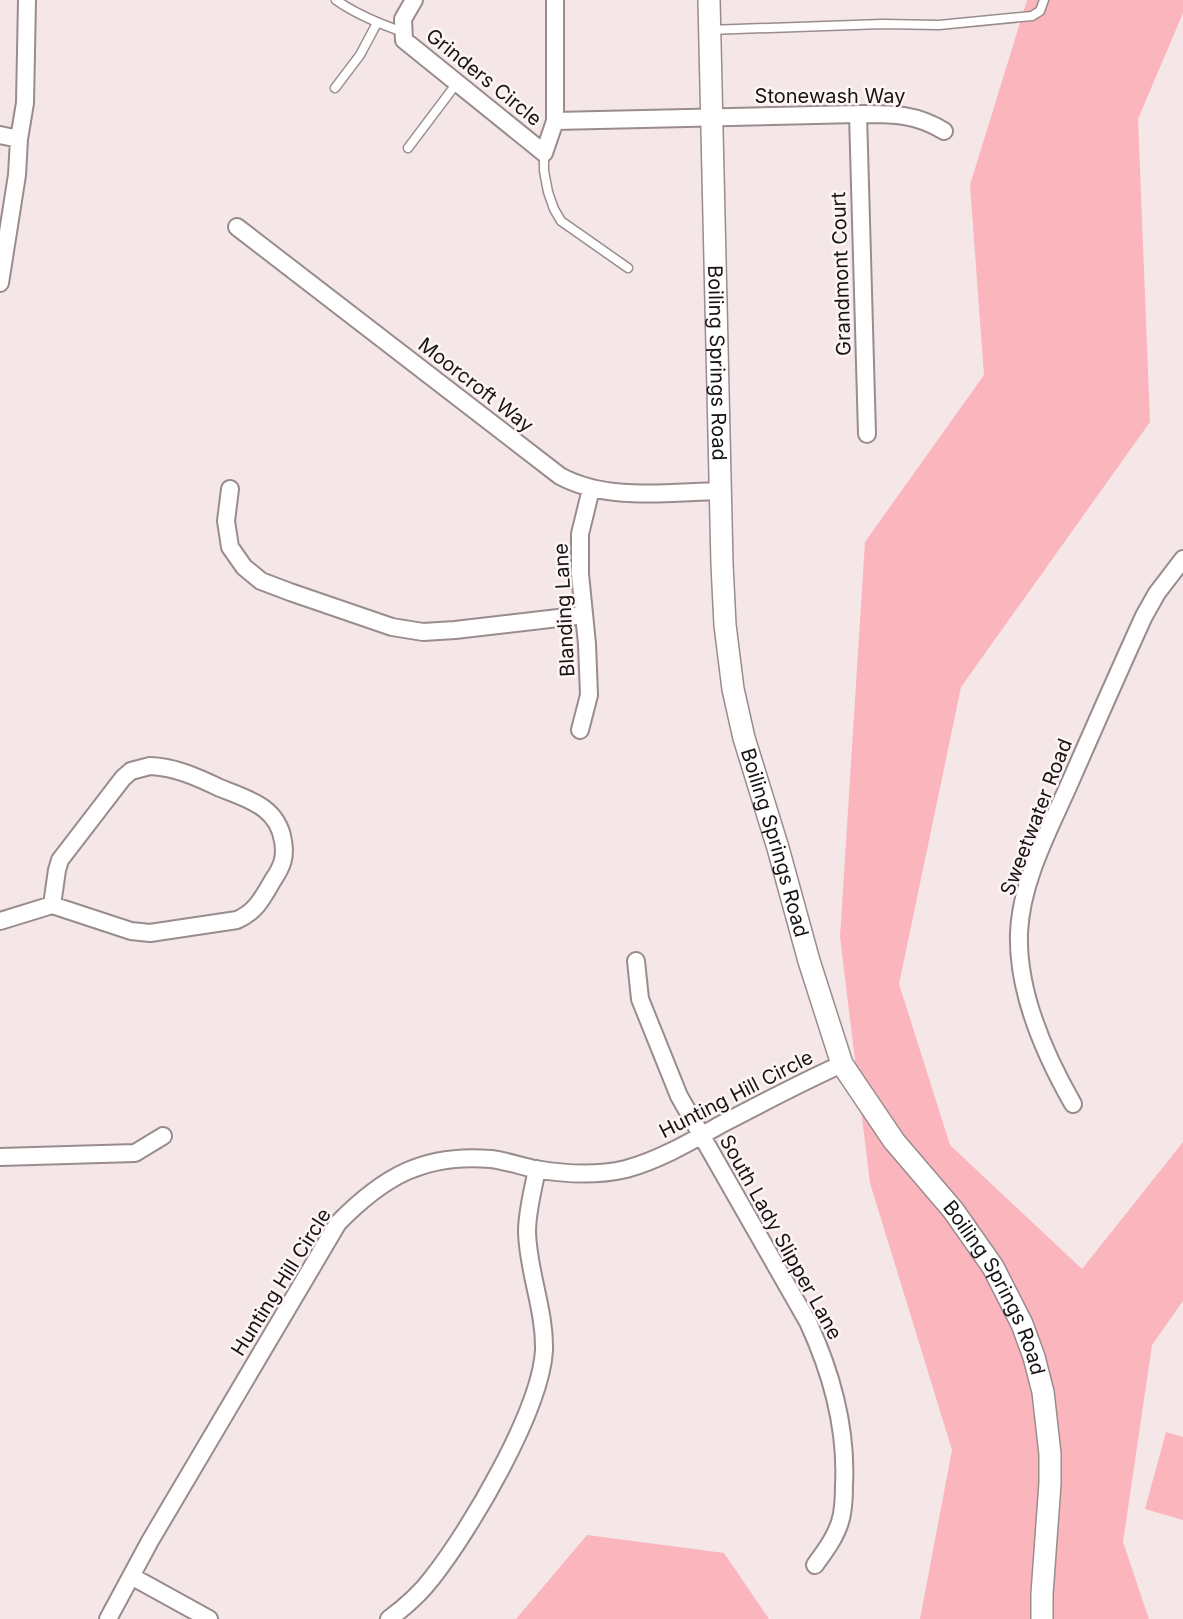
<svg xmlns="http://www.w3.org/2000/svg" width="1183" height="1619" font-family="Inter,sans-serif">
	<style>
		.green { fill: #fab5bd }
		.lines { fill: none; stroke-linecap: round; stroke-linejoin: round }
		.service-casing { stroke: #9a8c8d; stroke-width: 11 }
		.minor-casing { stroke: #9a8c8d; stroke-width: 20 }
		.tertiary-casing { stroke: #9a8c8d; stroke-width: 24 }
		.service { stroke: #fff; stroke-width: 8 }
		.minor { stroke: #fff; stroke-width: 16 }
		.tertiary { stroke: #fff; stroke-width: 21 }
		.labels { text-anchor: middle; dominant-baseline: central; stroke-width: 5; stroke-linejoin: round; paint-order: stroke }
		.street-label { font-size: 20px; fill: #191414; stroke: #fef5f6 }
	</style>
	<rect width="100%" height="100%" fill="#f5e6e7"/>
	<path class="green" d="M1027,0H1183V13L1138,119L1150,422L961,687L899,984L950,1145L1082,1269L1183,1142V1301L1152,1345L1123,1542L1149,1619H920L952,1450L870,1183L840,937L865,542L984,375L970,185Z
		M1166,1432L1183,1437V1520L1145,1509Z
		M587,1535L724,1553L769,1619H516Z"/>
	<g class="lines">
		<g class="service-casing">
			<path id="service" d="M336,0C357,15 380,24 403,32
				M709,30L882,24L939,25L1032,16L1040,11L1044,0
				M335,88L360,55L377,23
				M408,148L457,83
				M544,153V171L548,192L554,209L561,221L628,268"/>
		</g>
		<g class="minor-casing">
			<path id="minor" d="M414,0L403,19L404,40L544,153L555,121V0
				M858,114L867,434
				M555,121L858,114C891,114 915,113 944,131
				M0,135L19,139
				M237,227L560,476C608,502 669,492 721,491
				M0,283L17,175L19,139L25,103L27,0
				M230,489L226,521L230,547L244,567L261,581L290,592L392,627L423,632L455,630L584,615
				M580,730L589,695L587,644L580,574V534L591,489
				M150,766C175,767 197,777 220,788C248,799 278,807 283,841C286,857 282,867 273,880C263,897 256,912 237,920L150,933L131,931L52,905L57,870L60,860L123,778L131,771Z
				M0,921L52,905
				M636,961L640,999L679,1096L808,1322C832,1374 847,1427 844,1485C844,1497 844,1510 840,1522C835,1538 825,1551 815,1565
				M1073,1104C1045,1055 1017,991 1019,933C1021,882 1048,832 1068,787C1093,730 1118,673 1144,616L1157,593L1183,559
				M0,1157L135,1153L163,1136
				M131,1576L209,1619
				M108,1619L150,1541L338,1223C383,1177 424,1153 491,1159C506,1161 521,1166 535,1169C564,1174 597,1176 626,1169C659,1160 690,1142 720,1125C760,1104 800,1083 842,1064
				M389,1619C405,1607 420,1594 432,1578C470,1530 541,1410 544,1350C545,1310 528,1272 527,1232C527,1211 533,1190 537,1169"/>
		</g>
		<g class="tertiary-casing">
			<g id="tertiary">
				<path id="s1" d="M709,0L722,564L725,625L733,689L744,738L778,848L809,961L842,1064L894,1141L953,1210L993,1267L1022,1324L1034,1357L1043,1392L1050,1454V1483L1042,1594V1619"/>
			</g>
		</g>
		<use href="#service" class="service"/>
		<use href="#minor" class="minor"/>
		<use href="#tertiary" class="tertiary"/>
	</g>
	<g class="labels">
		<g class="street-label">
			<text transform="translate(484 77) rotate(39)">Grinders Circle</text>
			<text x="830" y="96">Stonewash Way</text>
			<text transform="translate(841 274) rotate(-92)">Grandmont Court</text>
			<text stroke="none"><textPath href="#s1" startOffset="363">Boiling Springs Road</textPath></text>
			<text transform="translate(476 385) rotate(38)">Moorcroft Way</text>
			<text transform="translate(564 610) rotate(-93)">Blanding Lane</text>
			<text transform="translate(1036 817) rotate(-69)">Sweetwater Road</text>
			<text stroke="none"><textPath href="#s1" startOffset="849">Boiling Springs Road</textPath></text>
			<text transform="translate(736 1094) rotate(-27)">Hunting Hill Circle</text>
			<text transform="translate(781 1237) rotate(61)">South Lady Slipper Lane</text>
			<text transform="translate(281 1282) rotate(-58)">Hunting Hill Circle</text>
			<text stroke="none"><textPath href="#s1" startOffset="1353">Boiling Springs Road</textPath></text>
		</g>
	</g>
</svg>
